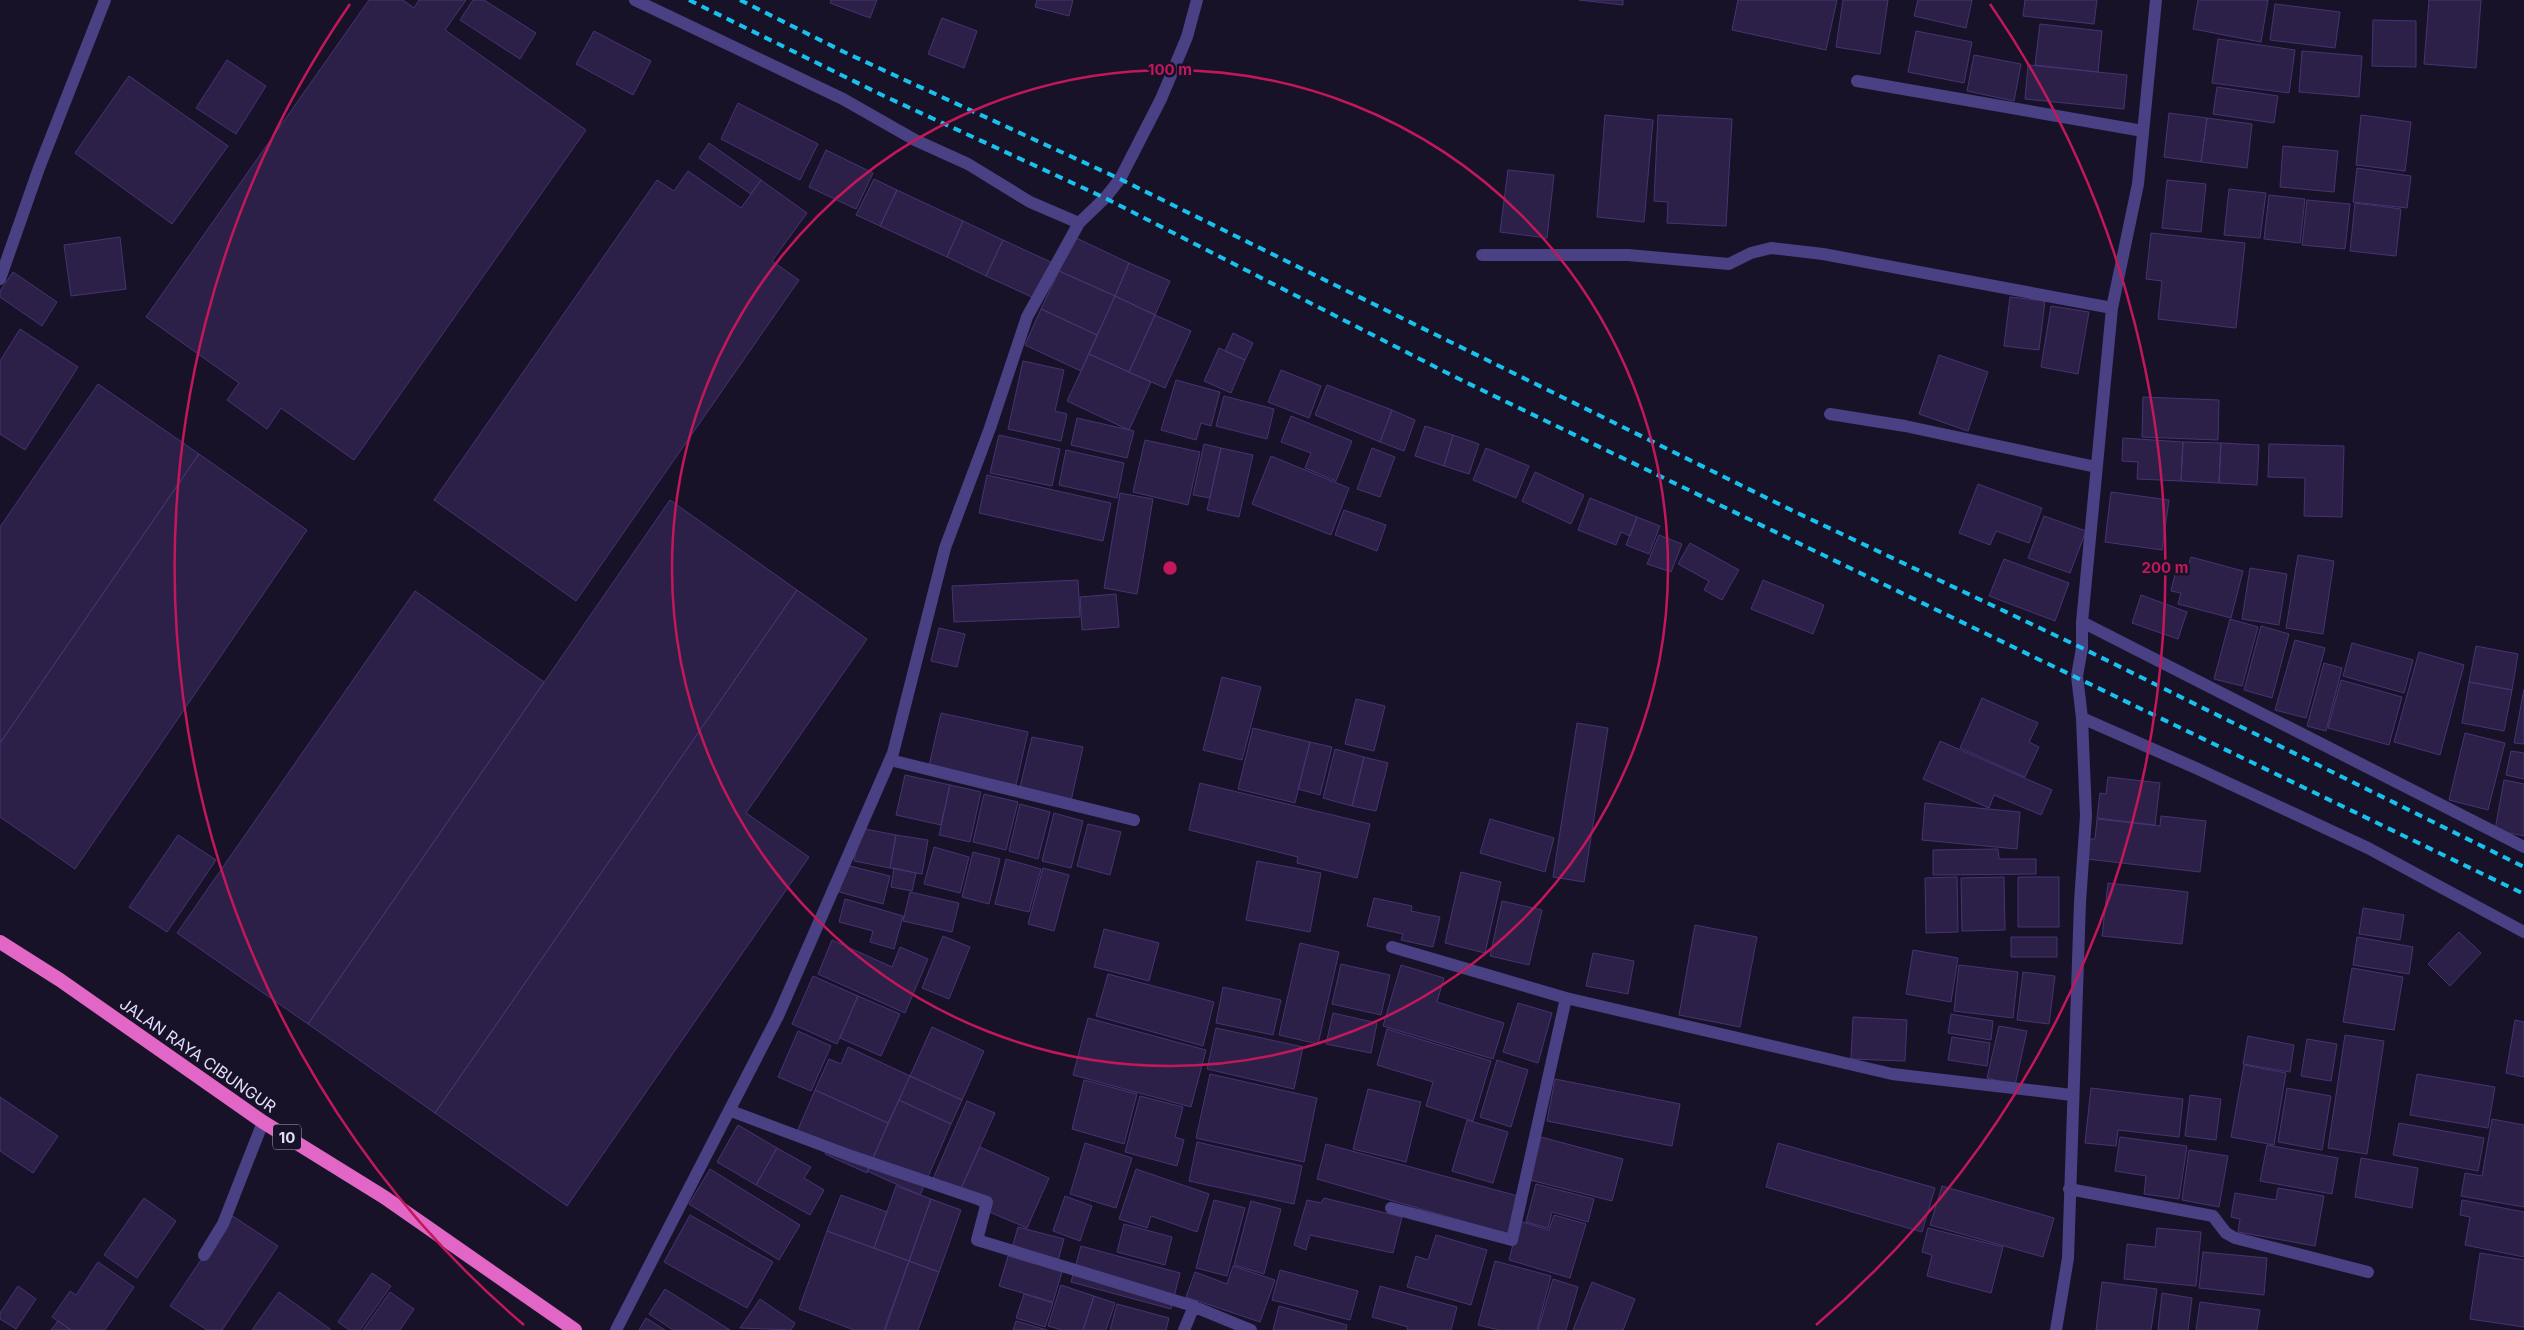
<svg xmlns="http://www.w3.org/2000/svg" width="2524" height="1330" font-family="Inter,sans-serif">
	<style>
		.building { fill: #2c2048; stroke: #463472 }
		.lines { fill: none; stroke-linecap: round; stroke-linejoin: round }
		.minor { stroke: #4a4184; stroke-width: 12 }
		.trunk { stroke: #e166c6; stroke-width: 14 }
		.rail { stroke: #17c3ee; stroke-width: 4; stroke-dasharray: 8 6; stroke-linecap: butt }
		.ring { fill: none; stroke: #c2185b; stroke-width: 2.5 }
		.labels { text-anchor: middle; dominant-baseline: central; stroke-width: 5; stroke-linejoin: round; paint-order: stroke }
		.shield { fill: #181229; stroke: #a6a0bd; stroke-width: 1 }
		.shield-label { font-size: 15px; font-weight: bold; fill: #e3ddfc }
		.street-label { font-size: 16px; fill: #e3ddfc; stroke: #181229 }
		.centre { fill: #c2185b; stroke: #181229; stroke-width: 2.5 }
		.ring-label { font-size: 15px; text-anchor: middle; font-weight: bold; fill: #c2185b; stroke: #181229; stroke-width: 5; stroke-linejoin: round; paint-order: stroke }
	</style>
	<rect width="100%" height="100%" fill="#181229"/>
	<path class="building" d="M369,0H403L414,8L419,0H466L445,30L586,130L354,460L281,408L267,429L227,400L239,383L146,317Z
		M473,0H484L536,33L520,59L460,20Z
		M831,0H877L870,18L830,3Z
		M1037,0H1073L1069,16L1035,7Z
		M1579,0H1623V5Z
		M1738,0H1837L1826,50L1732,30Z
		M1843,0H1888L1880,54L1836,47Z
		M1918,0H1972L1966,28L1914,16Z
		M2025,0H2097L2094,24L2023,16Z
		M2198,0H2268L2261,42L2193,29Z
		M2429,0H2481L2476,68L2424,64Z
		M2275,4L2340,12L2335,48L2270,40Z
		M942,18L977,31L964,68L928,54Z
		M2373,20L2416,21V67L2372,66Z
		M2040,24L2102,31L2098,72L2035,65Z
		M594,31L651,61L633,95L576,64Z
		M1916,31L1972,42L1964,83L1908,72Z
		M2218,39L2295,50L2289,93L2212,83Z
		M2302,51L2362,56L2359,97L2299,92Z
		M1974,55L2021,64L2014,101L1967,91Z
		M227,60L266,86L236,134L196,108Z
		M2028,65L2127,75L2124,109L2025,99Z
		M129,76L228,146L172,224L75,153Z
		M2217,87L2278,96L2274,123L2213,114Z
		M738,103L818,144L800,180L721,139Z
		M2169,113L2207,118L2201,162L2164,157Z
		M1605,115L1653,120L1644,222L1597,217Z
		M1658,115L1732,119L1726,226L1667,223L1668,202L1654,201Z
		M2361,115L2411,122L2405,171L2356,165Z
		M2207,118L2252,124L2247,168L2201,162Z
		M709,143L761,180L751,194L699,158Z
		M2283,146L2338,151L2334,192L2280,187Z
		M826,150L873,173L856,209L809,187Z
		M2357,168L2411,176L2407,208L2353,202Z
		M1508,170L1554,175L1547,238L1500,232Z
		M688,171L741,208L761,180L807,213L772,261L799,280L576,601L434,500L657,180L674,191Z
		M874,179L897,190L880,226L856,215Z
		M2167,180L2206,184L2201,232L2162,228Z
		M2229,189L2266,193L2260,238L2224,235Z
		M897,190L963,221L947,257L880,226Z
		M2269,195L2305,199L2300,243L2264,239Z
		M2307,200L2350,204L2345,249L2302,245Z
		M2355,203L2401,209L2396,256L2350,251Z
		M963,221L1003,240L986,276L947,257Z
		M2151,233L2245,243L2236,328L2158,319L2162,281L2146,279Z
		M120,237L126,289L71,296L64,245Z
		M1074,237L1129,263L1115,296L1059,271Z
		M1003,240L1053,263L1036,299L986,276Z
		M1129,263L1170,281L1155,315L1115,296Z
		M1059,271L1115,296L1097,335L1041,309Z
		M13,272L57,302L42,326L0,297V291Z
		M1115,296L1155,315L1129,372L1089,354Z
		M2010,297L2045,301L2039,350L2004,346Z
		M2051,306L2089,312L2078,374L2041,367Z
		M1041,309L1097,335L1081,371L1025,345Z
		M1155,315L1191,331L1165,388L1129,372Z
		M20,329L78,367L25,450L0,434V361Z
		M1233,333L1253,343L1245,360L1225,351Z
		M1219,348L1245,360L1231,393L1204,381Z
		M1089,354L1151,382L1129,430L1067,401Z
		M1939,355L1988,372L1968,431L1919,414Z
		M1023,361L1064,370L1055,411L1067,414L1061,441L1008,429Z
		M1281,370L1321,386L1309,418L1268,402Z
		M1176,380L1220,392L1211,426L1201,423L1196,440L1161,430Z
		M98,384L199,454L0,743V527Z
		M1327,385L1392,410L1380,442L1315,415Z
		M1224,396L1274,409L1267,439L1216,426Z
		M2143,397L2219,400L2218,440L2142,437Z
		M1392,410L1415,420L1404,451L1380,442Z
		M1291,416L1352,441L1336,481L1305,468L1311,453L1281,442Z
		M1077,418L1134,431L1127,458L1071,445Z
		M1425,426L1453,435L1444,466L1415,456Z
		M999,435L1060,449L1052,486L990,473Z
		M1453,435L1479,444L1469,474L1444,466Z
		M2123,438L2183,442L2181,481L2137,479L2138,462L2122,461Z
		M1145,440L1200,452L1188,505L1133,492Z
		M2183,442L2221,443L2219,483L2181,481Z
		M2221,443L2259,445L2257,485L2219,483Z
		M1204,444L1221,448L1210,498L1193,495Z
		M2269,444L2344,446L2342,517L2304,516L2305,478L2268,477Z
		M1221,448L1253,455L1239,517L1207,510Z
		M1372,448L1395,457L1380,497L1357,489Z
		M1486,448L1529,466L1516,498L1473,480Z
		M1066,450L1124,463L1117,498L1059,485Z
		M199,454L307,530L75,869L0,817V743Z
		M1271,456L1349,488L1331,535L1252,504Z
		M1535,472L1584,495L1571,524L1522,501Z
		M987,475L1111,503L1103,541L979,513Z
		M1978,484L2042,508L2029,543L1996,531L1990,545L1959,533Z
		M2111,492L2169,500L2162,550L2105,542Z
		M1120,493L1153,499L1137,594L1104,588Z
		M1590,498L1637,517L1630,536L1621,532L1616,545L1578,530Z
		M670,500L797,590L435,1113L308,1024Z
		M1344,510L1386,525L1377,551L1335,535Z
		M2044,516L2086,531L2070,573L2028,558Z
		M1637,517L1660,526L1649,554L1626,545Z
		M1659,535L1682,544L1671,572L1647,564Z
		M1690,543L1739,570L1722,600L1704,590L1709,581L1678,564Z
		M2298,555L2334,561L2323,634L2286,628Z
		M2191,557L2243,571L2231,618L2178,604L2181,593L2171,591L2177,566L2187,569Z
		M2004,559L2069,583L2055,621L1989,596Z
		M2250,568L2287,574L2279,625L2242,619Z
		M1078,580L1080,617L954,622L952,586Z
		M1763,580L1824,605L1813,634L1751,609Z
		M797,590L867,639L746,813L809,857L567,1206L435,1113Z
		M415,591L544,682L308,1024L177,933Z
		M1116,594L1119,627L1082,630L1080,597Z
		M2141,595L2187,612L2178,639L2132,623Z
		M2230,619L2258,627L2242,686L2214,679Z
		M2261,626L2289,634L2272,698L2244,690Z
		M939,628L965,634L957,667L931,661Z
		M2295,640L2325,648L2306,718L2275,710Z
		M2352,643L2413,660L2404,693L2343,676Z
		M2476,646L2518,654L2512,690L2469,682Z
		M2419,652L2464,665L2440,755L2394,742Z
		M2324,663L2342,668L2326,731L2307,726Z
		M1222,677L1261,687L1242,760L1203,750Z
		M2341,680L2402,697L2389,745L2328,728Z
		M2469,682L2512,690L2504,731L2462,723Z
		M2524,689V744L2514,743Z
		M1982,698L2038,723L2029,742L2039,747L2025,777L1960,748Z
		M1356,699L1385,706L1374,751L1345,744Z
		M941,713L1028,732L1016,785L929,766Z
		M1577,723L1608,728L1584,882L1553,877Z
		M1253,728L1310,742L1295,803L1238,789Z
		M2465,733L2505,743L2488,810L2449,800Z
		M1032,737L1083,747L1071,801L1020,787Z
		M1940,741L2052,790L2041,815L1994,795L1989,808L1923,779Z
		M1310,742L1332,747L1320,795L1298,789Z
		M1335,749L1364,757L1352,806L1323,798Z
		M2511,751L2524,753V779L2506,775Z
		M1364,757L1388,763L1376,811L1352,806Z
		M905,775L950,785L941,825L896,815Z
		M2108,777L2160,783L2155,825L2097,818L2100,793L2106,794Z
		M2504,780L2524,784V836L2495,830Z
		M1200,783L1370,824L1357,878L1297,863L1298,857L1189,830Z
		M950,785L981,792L970,842L939,835Z
		M984,794L1018,802L1006,850L973,842Z
		M1925,803L2020,812L2017,849L1922,840Z
		M1020,804L1050,812L1038,859L1009,851Z
		M1054,813L1083,821L1071,868L1042,861Z
		M2161,816L2206,821L2200,872L2087,859L2089,839H2095L2097,819L2160,826Z
		M1490,819L1554,838L1545,872L1480,853Z
		M1088,824L1121,832L1110,875L1077,866Z
		M860,828L896,835L890,868L854,861Z
		M178,835L216,860L167,932L129,907Z
		M896,835L928,840L922,874L890,868Z
		M934,847L969,857L960,893L924,884Z
		M1998,849L1999,859H2036V874L1933,875V850Z
		M973,852L1000,859L989,904L962,897Z
		M1006,859L1041,869L1029,912L995,904Z
		M1257,861L1321,873L1310,932L1246,920Z
		M846,865L890,876L883,904L839,892Z
		M894,868L916,873L912,891L891,887Z
		M1043,868L1069,875L1054,931L1028,924Z
		M1461,872L1501,882L1485,953L1445,943Z
		M1957,877L1958,932L1926,933L1925,878Z
		M2004,877L2005,930L1962,931L1961,878Z
		M2018,877H2059V927H2018Z
		M2108,883L2188,892L2182,944L2102,936Z
		M910,892L959,903L952,932L903,921Z
		M1374,898L1412,906L1411,911L1440,917L1433,947L1401,940L1403,934L1367,926Z
		M845,899L903,916L894,949L870,942L873,931L839,922Z
		M1502,901L1542,910L1529,965L1490,956Z
		M2363,908L2404,915L2400,940L2359,934Z
		M1695,925L1757,937L1740,1027L1679,1015Z
		M1104,929L1159,943L1149,981L1094,967Z
		M2459,932L2481,953L2450,986L2428,964Z
		M943,936L970,947L949,999L922,988Z
		M2011,937H2057V957H2011Z
		M2357,937L2413,947L2409,974L2353,965Z
		M832,940L892,967L900,947L928,959L905,1013L818,974Z
		M1300,943L1339,952L1318,1044L1279,1035Z
		M1913,950L1958,958L1951,1002L1906,994Z
		M1593,953L1634,961L1628,994L1586,986Z
		M1341,964L1390,975L1381,1015L1332,1004Z
		M1401,965L1444,978L1437,1002L1504,1023L1493,1059L1383,1026Z
		M1959,965L2018,972L2013,1018L1954,1011Z
		M2352,968L2403,977L2394,1030L2343,1022Z
		M2023,972L2055,976L2049,1024L2017,1020Z
		M1108,974L1214,1002L1203,1046L1096,1016Z
		M813,976L858,996L837,1044L792,1024Z
		M1223,987L1281,1000L1273,1035L1216,1023Z
		M858,996L900,1014L881,1056L840,1038Z
		M1518,1003L1552,1013L1538,1063L1503,1052Z
		M1333,1013L1377,1023L1371,1053L1326,1044Z
		M1951,1014L1993,1021L1991,1040L1948,1033Z
		M1853,1017L1907,1020L1905,1061L1851,1059Z
		M1088,1018L1206,1050L1191,1107L1073,1075Z
		M2515,1020L2524,1022V1077L2506,1073Z
		M1999,1026L2027,1031L2015,1085L1987,1078Z
		M932,1027L984,1051L962,1100L910,1076Z
		M1216,1028L1303,1047L1294,1089L1207,1069Z
		M1387,1029L1491,1061L1473,1121L1426,1106L1433,1082L1377,1065Z
		M798,1031L831,1046L811,1091L778,1077Z
		M2345,1035L2384,1041L2367,1154L2328,1148Z
		M2248,1036L2294,1045L2290,1072L2243,1064Z
		M1952,1037L1990,1043L1987,1066L1948,1060Z
		M2307,1039L2337,1044L2331,1081L2301,1076Z
		M848,1047L910,1076L888,1123L815,1090L829,1059L841,1064Z
		M1497,1060L1528,1070L1511,1127L1480,1117Z
		M2244,1065L2286,1073L2274,1145L2231,1137Z
		M1210,1074L1317,1098L1304,1162L1196,1138Z
		M2417,1074L2495,1087L2488,1128L2410,1115Z
		M910,1076L962,1100L951,1124L899,1100Z
		M1555,1079L1680,1104L1672,1146L1547,1121Z
		M1084,1080L1137,1094L1124,1144L1072,1129Z
		M2091,1088L2183,1099L2179,1137L2118,1130L2116,1146L2085,1143Z
		M2287,1088L2331,1096L2322,1150L2278,1142Z
		M1368,1089L1421,1102L1406,1162L1353,1149Z
		M815,1090L888,1123L867,1173L825,1154L828,1149L796,1134Z
		M2190,1095L2221,1099L2216,1140L2185,1136Z
		M1140,1096L1183,1107L1175,1137L1184,1140L1177,1166L1125,1152Z
		M0,1097L58,1136L33,1173L0,1151Z
		M899,1100L951,1124L920,1195L867,1171Z
		M967,1101L995,1113L959,1193L932,1181Z
		M2492,1119L2524,1125V1207L2461,1196L2465,1173L2482,1176Z
		M1467,1120L1508,1132L1493,1183L1452,1171Z
		M2399,1123L2484,1138L2478,1171L2393,1155Z
		M738,1125L777,1148L756,1185L717,1162Z
		M1541,1137L1623,1159L1612,1201L1530,1180Z
		M2120,1137L2187,1146L2179,1199L2144,1194L2146,1176L2115,1171Z
		M1197,1142L1302,1166L1294,1204L1189,1181Z
		M1085,1143L1132,1158L1116,1208L1070,1194Z
		M1778,1143L1935,1188L1922,1232L1766,1187Z
		M1326,1144L1518,1196L1508,1234L1317,1179Z
		M2267,1145L2338,1158L2332,1194L2260,1181Z
		M980,1147L1049,1178L1027,1228L987,1211L959,1193Z
		M777,1148L811,1167L804,1178L824,1190L810,1215L756,1185Z
		M2189,1150L2228,1156L2219,1207L2182,1200Z
		M2361,1158L2418,1168L2412,1208L2355,1197Z
		M710,1169L800,1225L779,1260L689,1204Z
		M1136,1169L1209,1194L1197,1232L1151,1216L1147,1228L1119,1219Z
		M1536,1184L1594,1199L1588,1222L1552,1212L1548,1228L1526,1222Z
		M896,1186L931,1199L909,1261L874,1248Z
		M1942,1186L2054,1218L2043,1257L1930,1225Z
		M2278,1188L2324,1196L2315,1246L2238,1232L2240,1219L2231,1217L2235,1193L2276,1200Z
		M841,1195L887,1212L874,1248L827,1231Z
		M1065,1196L1092,1206L1080,1241L1053,1231Z
		M144,1198L176,1221L137,1278L104,1255Z
		M1324,1198L1402,1217L1393,1253L1310,1235L1306,1250L1294,1245L1307,1200L1321,1203Z
		M931,1199L961,1210L939,1272L909,1261Z
		M1214,1200L1245,1208L1227,1276L1196,1268Z
		M2462,1200L2524,1212V1257L2465,1245L2470,1217L2460,1215Z
		M1251,1201L1281,1209L1264,1274L1234,1265Z
		M231,1215L278,1246L222,1330H207L170,1306Z
		M690,1215L773,1262L747,1308L664,1262Z
		M1554,1215L1586,1224L1570,1278L1509,1260L1519,1221L1549,1230Z
		M1124,1224L1172,1237L1165,1265L1117,1252Z
		M1018,1227L1064,1239L1056,1268L1010,1255Z
		M1928,1228L2003,1247L1991,1293L1927,1276L1932,1255L1922,1252Z
		M2157,1228L2201,1232L2196,1286L2124,1279L2127,1244L2155,1247Z
		M827,1231L909,1261L884,1330H854L799,1309Z
		M1436,1235L1487,1250L1471,1305L1407,1287L1416,1256L1428,1260Z
		M1081,1246L1180,1273L1171,1309L1071,1282Z
		M2203,1252L2267,1258L2264,1295L2199,1288Z
		M2480,1253L2524,1260V1327L2470,1319Z
		M1008,1256L1062,1272L1053,1302L999,1286Z
		M909,1261L939,1272L918,1330H885Z
		M1495,1261L1551,1276L1537,1330H1499L1478,1325Z
		M98,1262L134,1287L105,1330H71L52,1317L70,1291L76,1295Z
		M1233,1266L1275,1280L1260,1322L1186,1297L1195,1272L1227,1284Z
		M1280,1270L1358,1291L1350,1320L1272,1300Z
		M372,1273L391,1286L360,1330H349L338,1322Z
		M1553,1279L1578,1287L1566,1330H1538Z
		M1592,1282L1635,1299L1623,1330H1573Z
		M2102,1282L2157,1289L2151,1330H2096Z
		M1061,1285L1094,1296L1083,1330H1062L1048,1326Z
		M18,1286L36,1299L16,1329L0,1319V1313Z
		M1380,1286L1457,1307L1451,1330H1407L1408,1327L1372,1317Z
		M665,1289L730,1330H673L649,1314Z
		M279,1292L330,1329V1330H252Z
		M390,1292L414,1309L400,1330H363Z
		M2162,1293L2192,1298L2188,1330H2158Z
		M1024,1294L1053,1303L1045,1327L1016,1318Z
		M1094,1296L1115,1303L1106,1330H1083Z
		M760,1299L795,1323L791,1330L740,1328Z
		M2200,1302L2260,1310L2257,1330H2196Z
		M1117,1304L1169,1318L1166,1330H1110Z
		M1279,1306L1347,1325L1346,1330H1273Z
		M646,1318L665,1330H639Z
		M58,1321L71,1330H51Z
		M1016,1321L1047,1330H1013Z"/>
	<g class="lines">
		<path class="minor" d="M1857,81L2143,131
			M1079,223L1105,198L1120,179L1161,99L1187,37L1197,0
			M1482,255H1628L1729,264L1751,253L1771,248L1823,254L2112,308
			M0,279L39,168L105,0
			M1830,414L1905,426L2096,467
			M2082,622L2524,847
			M2082,718L2198,769L2368,848L2524,932
			M890,760L1134,820
			M1392,947L1566,998L1892,1074L2072,1095
			M731,1111L851,1156L987,1202L977,1240L1190,1305L1251,1330
			M2069,1189L2213,1216L2226,1233L2235,1238L2368,1272
			M1391,1208L1512,1240L1566,998
			M204,1255L223,1224L263,1122
			M616,1330L778,1016L893,753L945,548L990,428L1027,317L1079,223L1030,202L968,164L915,140L843,99L635,0
			M1184,1330L1194,1306
			M2056,1330L2068,1258L2080,902L2086,816L2082,718L2077,676L2082,648V622L2112,308L2138,184L2156,0"/>
		<path class="trunk" d="M0,942L60,980L263,1122L384,1197L575,1330"/>
		<path class="rail" d="M689,0L882,95L1105,198L1455,377L2524,894
			M740,0L844,52L1120,179L1785,507L2082,648L2524,867"/>
	</g>
	<g class="ring">
		<circle cx="1170" cy="568" r="498"/>
		<path d="M524 1325A995 995 0 0 1 350 4M1990 4A995 995 0 0 1 1816 1325"/>
	</g>
	<g class="labels">
		<rect class="shield" x="273" y="1124.5" width="28" height="25" rx="4"/>
		<g class="shield-label">
			<text x="287" y="1137">10</text>
		</g>
		<g class="street-label">
			<text transform="translate(198 1055) rotate(35)">JALAN RAYA CIBUNGUR</text>
		</g>
	</g>
	<circle cx="1170" cy="568" r="8" class="centre"/>
	<g class="ring-label">
		<text x="1170" y="75">100 m</text>
		<text x="2165" y="573">200 m</text>
	</g>
</svg>
